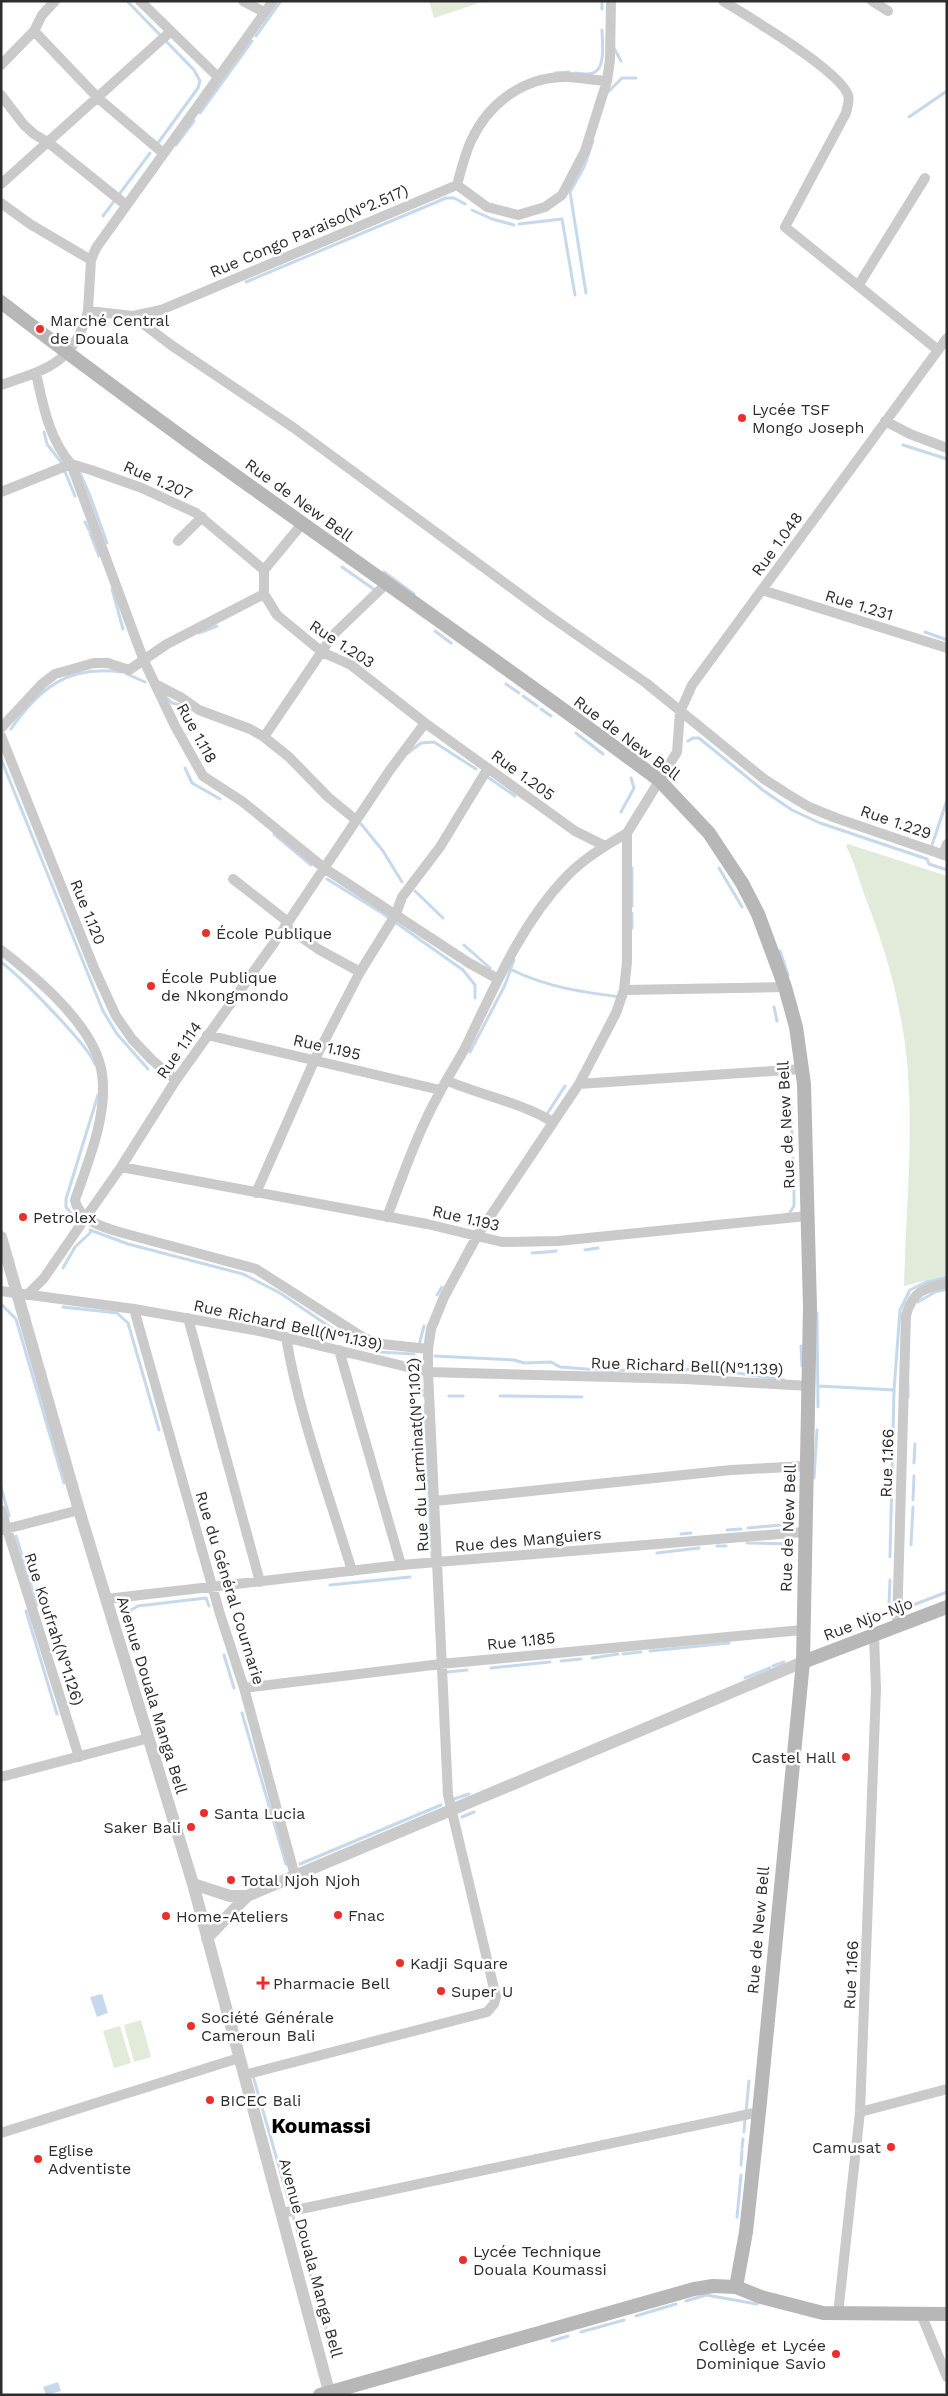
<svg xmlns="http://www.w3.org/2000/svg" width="948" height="2396" font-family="'Work Sans',sans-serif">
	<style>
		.green { fill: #e2ebda }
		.water { fill: #c6d9ec }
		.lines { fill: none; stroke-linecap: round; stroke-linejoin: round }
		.stream { stroke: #c6d9ec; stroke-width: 3 }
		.minor { stroke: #cacaca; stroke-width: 10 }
		.tertiary { stroke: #cacaca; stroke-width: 12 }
		.secondary { stroke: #b7b7b7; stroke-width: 14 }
		.poi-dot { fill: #ea2f2a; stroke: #fff; stroke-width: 2 }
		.labels { text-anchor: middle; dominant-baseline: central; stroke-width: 5; stroke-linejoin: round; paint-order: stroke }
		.street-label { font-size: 16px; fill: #2d2d2d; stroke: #fff }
		.poi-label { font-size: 16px; fill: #2d2d2d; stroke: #fff; text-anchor: start }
		.district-label { font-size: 21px; font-weight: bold; fill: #000; stroke: #fff }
	</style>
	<rect width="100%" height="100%" fill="#fff"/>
	<path class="green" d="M429,1H485L434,18Z
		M848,844L947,876V1275L904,1286C906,1197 918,1102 900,1014C893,976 881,938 867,902C860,883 855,863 846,846Z
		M141,2020L151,2057L134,2062L124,2025Z
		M120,2026L131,2063L114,2068L103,2031Z"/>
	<path class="water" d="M102,1994L108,2013L97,2017L90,1997Z
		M58,2382L61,2391L46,2395L43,2387Z"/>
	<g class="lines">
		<path class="stream" d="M127,1L194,70L200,81L198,88L158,143
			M602,9V1
			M256,36L281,1
			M614,48L621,61
			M555,73L569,72
			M575,73C580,73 590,76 595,72C606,65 602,41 602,30
			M608,92L622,78H636
			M200,113L252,41
			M909,117L947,91
			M176,145L194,121
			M472,210L492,219L514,225
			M103,216L150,153
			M519,224L562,219L575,295
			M246,282L446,198H454L465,204
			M586,293L570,192L584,167L593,141
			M44,432L47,444L61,462L75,496
			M903,445L947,459
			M78,468L90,496
			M90,496L107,543
			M85,522L89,530
			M90,533L99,556
			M342,567L375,590
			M384,572L414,594
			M112,589L123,629
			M435,631L451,643
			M925,632L947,640
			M199,633L217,626
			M127,674L145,682
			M506,684L519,693
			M164,695L172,703L187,706
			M523,696L537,706
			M541,709L551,716
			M11,729C40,687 69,665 121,672
			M576,733L603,754
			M688,741L693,738H699L764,791L792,810L820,823L927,859L929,864L947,870
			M408,753L421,743L434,742L476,769
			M1,759L103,1011L117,1034L148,1069
			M185,768L192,783L220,799
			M486,776L515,796
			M621,812L634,788L631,778
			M361,824L383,851L402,882
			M274,834L311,865
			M932,845L947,800
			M632,868V906
			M719,868L742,907
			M327,879L382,913L463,970L475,985V998
			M415,891L443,918
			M632,913V928
			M464,945L490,968
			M780,951L788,975
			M1,962C20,976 88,1045 95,1064
			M510,969C546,987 581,992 621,997
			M774,1007L777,1021
			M470,1052L505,985L514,960
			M791,1108L792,1135
			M547,1114L565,1086
			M793,1158V1176
			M790,1212L794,1206V1181
			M74,1217L66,1207V1199L98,1095
			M90,1230L128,1244L243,1274L280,1293L355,1344L380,1352L414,1354
			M585,1250L598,1248
			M547,1252L556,1251
			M532,1253L546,1252
			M63,1268L75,1247L90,1233
			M437,1295L442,1287
			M918,1302L935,1292L947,1289
			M1,1304L16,1319L64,1483
			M63,1307L117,1313L128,1323L159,1430
			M817,1313L818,1407
			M419,1345L424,1326
			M801,1346L802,1366
			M435,1356L514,1360L524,1363L551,1362L560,1367L612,1371L653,1368L723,1371L784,1380
			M420,1383L424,1396
			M819,1386L894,1390
			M449,1396H463
			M500,1396L582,1397
			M908,1397V1384
			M425,1405L432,1559
			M914,1463L915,1444
			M814,1478L817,1430
			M1,1487L9,1516
			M913,1500L914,1476
			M748,1528L781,1525L787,1521
			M727,1530L741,1529
			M681,1534L691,1533
			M16,1536L37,1605
			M747,1543L793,1544
			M911,1545L913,1507
			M717,1546H726
			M657,1553L699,1548
			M890,1557L894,1390L900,1310L910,1290L926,1282L947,1277
			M330,1585L410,1577
			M889,1603L890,1580
			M908,1607L947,1592
			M26,1611L57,1714
			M126,1613L138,1606L206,1598L209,1606
			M650,1651L729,1643
			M623,1654L641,1652
			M224,1655L234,1688
			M592,1658L618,1654
			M561,1661L581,1659
			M773,1666L784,1662
			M491,1668L550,1662
			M447,1672L467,1670
			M745,1678L770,1668
			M242,1713L286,1864
			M454,1799L469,1794
			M462,1817L474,1812
			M300,1864L441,1805
			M253,2076L290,2205
			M746,2112L749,2081
			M744,2132L745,2118
			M742,2148L743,2139
			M741,2165L742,2151
			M293,2216L334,2356
			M737,2217L741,2175
			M686,2301L706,2295L757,2304
			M636,2316L676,2304
			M581,2332L624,2320
			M552,2341L568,2336"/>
		<path class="minor" d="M140,1L217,76
			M243,1L264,12
			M723,1C749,17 839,70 848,95C850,100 847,108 846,113L785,227L938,350
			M872,1L888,11
			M34,31L99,99L163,153
			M1,65L34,31L42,15L55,1
			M1,95L24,125L34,134L49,143L126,205
			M1,184L170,32
			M457,185L487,207L518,215L545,207L562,195L585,151L607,81L610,60L611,1
			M1,203L30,224L91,260
			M858,286L925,178
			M88,311L91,260L96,248L273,1
			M133,316L171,345L294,428L551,617L646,683L764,779L789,795L809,807L836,818L947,856
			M36,373C43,405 49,439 71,464L144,661L175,726L203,776L243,802L324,868L469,963L498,979
			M1,385C48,369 74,363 88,311L133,316L161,310L457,185C461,170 465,154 471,141C489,102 525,76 568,77C581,78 594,80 607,81
			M885,421L910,434L947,448
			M1,492L71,464L91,470L142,488L196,513L264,570V594
			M178,541L202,517
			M264,570L302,524
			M762,590L947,648
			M155,684L182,698L199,710L250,729L264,737L289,757L328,797L356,820
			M1,728L42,684L55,674L94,663H108L129,670L167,644L264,594L277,615L322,652L351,665L425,723L575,831L605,846
			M1,736L94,968L116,1016L132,1039L152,1060L176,1080
			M264,737L333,635L386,584
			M943,855L947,844
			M233,879L288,922
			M285,926L318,949L360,972
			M1,950C37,978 96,1027 102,1074C108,1115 88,1162 75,1200C79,1220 102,1227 119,1232L256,1269L364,1338L382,1344L428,1349
			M624,990L785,987
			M207,1035L440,1090
			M448,1081C483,1096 520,1102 553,1122
			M579,1084L803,1069
			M121,1167L427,1224L502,1242L558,1241L807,1216
			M256,1193L315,1059L360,972L396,914L402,897L440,847L488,768
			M387,1217C403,1175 418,1131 440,1092C448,1076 458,1062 466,1046C494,988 521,924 566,877C583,859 605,846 627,833
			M1,1291L134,1309L259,1331L428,1372L685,1379L809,1386
			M27,1295L44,1278L86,1217L121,1167L176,1080L274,943L390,770L425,723
			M134,1309L220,1614L244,1688L295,1876
			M188,1318L260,1582
			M286,1337C299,1416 329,1494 352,1571
			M339,1350L401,1565
			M435,1501L731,1470L807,1466
			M1,1510L79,1757
			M2,1530L79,1510
			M106,1599L401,1565L804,1532
			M897,1626L906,1315C913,1291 924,1288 947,1283
			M244,1688L441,1664L802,1630
			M1,1777L149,1738
			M244,2075L487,2012L494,2004L496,1997L448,1795L428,1372V1349L431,1329L444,1297L477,1236L579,1084L616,1013L624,990L627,962V833L677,752L680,712L692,685L947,338
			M860,2112L947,2089
			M1,2133L239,2058
			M282,2213L759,2112
			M838,2314L860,2112L876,1689L874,1636
			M921,2314L947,2377"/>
		<path class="tertiary" d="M1,1237L79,1510L193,1884L330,2395
			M193,1884L230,1896H247
			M207,1938L247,1896L803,1662"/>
		<path class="secondary" d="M1,302C216,468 442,618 659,780L709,833L742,883L758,914L785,987L796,1027L804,1084L810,1307L803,1662L759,2112L746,2232L736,2287
			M803,1662L947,1607
			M320,2395L694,2289L713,2286L736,2287L761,2297L823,2313L947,2314"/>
	</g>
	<g class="poi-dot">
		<circle cx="40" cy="329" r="5"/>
		<circle cx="742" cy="418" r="5"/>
		<circle cx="206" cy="933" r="5"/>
		<circle cx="151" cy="986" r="5"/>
		<circle cx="23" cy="1217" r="5"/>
		<circle cx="846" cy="1757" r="5"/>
		<circle cx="204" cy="1813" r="5"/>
		<circle cx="191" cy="1827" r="5"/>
		<circle cx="231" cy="1880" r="5"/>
		<circle cx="338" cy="1915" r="5"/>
		<circle cx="166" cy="1916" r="5"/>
		<circle cx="400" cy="1963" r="5"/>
		<path d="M260.5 1975.5h5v5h5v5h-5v5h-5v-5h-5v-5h5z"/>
		<circle cx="441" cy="1991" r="5"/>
		<circle cx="191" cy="2026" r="5"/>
		<circle cx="210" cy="2100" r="5"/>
		<circle cx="891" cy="2147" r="5"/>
		<circle cx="38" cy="2159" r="5"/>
		<circle cx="463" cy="2260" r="5"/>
		<circle cx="836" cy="2354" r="5"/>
	</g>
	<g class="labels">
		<g class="street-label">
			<text transform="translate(309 231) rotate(-23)">Rue Congo Paraiso(N°2.517)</text>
			<text transform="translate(158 480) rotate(24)">Rue 1.207</text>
			<text transform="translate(299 500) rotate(36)">Rue de New Bell</text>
			<text transform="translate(777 544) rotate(-54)">Rue 1.048</text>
			<text transform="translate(859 605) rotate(17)">Rue 1.231</text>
			<text transform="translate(342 644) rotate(33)">Rue 1.203</text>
			<text transform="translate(197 733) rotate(61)">Rue 1.118</text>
			<text transform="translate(627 738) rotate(37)">Rue de New Bell</text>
			<text transform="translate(523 775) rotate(36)">Rue 1.205</text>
			<text transform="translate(896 822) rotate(19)">Rue 1.229</text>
			<text transform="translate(88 912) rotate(68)">Rue 1.120</text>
			<text transform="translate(327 1047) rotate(13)">Rue 1.195</text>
			<text transform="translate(179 1050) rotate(-55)">Rue 1.114</text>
			<text transform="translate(786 1125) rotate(-93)">Rue de New Bell</text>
			<text transform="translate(466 1218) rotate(13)">Rue 1.193</text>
			<text transform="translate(288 1325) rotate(12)">Rue Richard Bell(N°1.139)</text>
			<text transform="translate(687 1366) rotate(2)">Rue Richard Bell(N°1.139)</text>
			<text transform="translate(418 1455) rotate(-93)">Rue du Larminat(N°1.102)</text>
			<text transform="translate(887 1463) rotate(-88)">Rue 1.166</text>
			<text transform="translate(788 1528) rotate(-88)">Rue de New Bell</text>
			<text transform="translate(528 1540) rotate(-5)">Rue des Manguiers</text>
			<text transform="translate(230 1588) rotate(73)">Rue du Général Cournarie</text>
			<text transform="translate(868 1619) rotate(-21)">Rue Njo-Njo</text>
			<text transform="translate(54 1629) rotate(72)">Rue Koufrah(N°1.126)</text>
			<text transform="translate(521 1641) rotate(-6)">Rue 1.185</text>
			<text transform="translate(152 1695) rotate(73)">Avenue Douala Manga Bell</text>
			<text transform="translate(758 1930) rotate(-85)">Rue de New Bell</text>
			<text transform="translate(851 1975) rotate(-87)">Rue 1.166</text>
			<text transform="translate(311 2258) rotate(75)">Avenue Douala Manga Bell</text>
		</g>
		<g class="poi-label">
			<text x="50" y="320">Marché Central<tspan x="50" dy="18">de Douala</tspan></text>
			<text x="752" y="409">Lycée TSF<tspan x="752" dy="18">Mongo Joseph</tspan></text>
			<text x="216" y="933">École Publique</text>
			<text x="161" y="977">École Publique<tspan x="161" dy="18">de Nkongmondo</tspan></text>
			<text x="33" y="1217">Petrolex</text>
			<text x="836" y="1757" text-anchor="end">Castel Hall</text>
			<text x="214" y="1813">Santa Lucia</text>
			<text x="181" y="1827" text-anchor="end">Saker Bali</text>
			<text x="241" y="1880">Total Njoh Njoh</text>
			<text x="348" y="1915">Fnac</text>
			<text x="176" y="1916">Home-Ateliers</text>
			<text x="410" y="1963">Kadji Square</text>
			<text x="273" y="1983">Pharmacie Bell</text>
			<text x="451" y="1991">Super U</text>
			<text x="201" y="2017">Société Générale<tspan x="201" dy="18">Cameroun Bali</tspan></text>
			<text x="220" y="2100">BICEC Bali</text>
			<text x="881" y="2147" text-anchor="end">Camusat</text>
			<text x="48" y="2150">Eglise<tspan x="48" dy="18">Adventiste</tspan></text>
			<text x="473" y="2251">Lycée Technique<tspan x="473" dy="18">Douala Koumassi</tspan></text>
			<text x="826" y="2345" text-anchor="end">Collège et Lycée<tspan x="826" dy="18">Dominique Savio</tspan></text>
		</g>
		<g class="district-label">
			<text x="321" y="2125">Koumassi</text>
		</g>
	</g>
	<rect width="948" height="2396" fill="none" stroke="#2d2d2d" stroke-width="5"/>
</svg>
